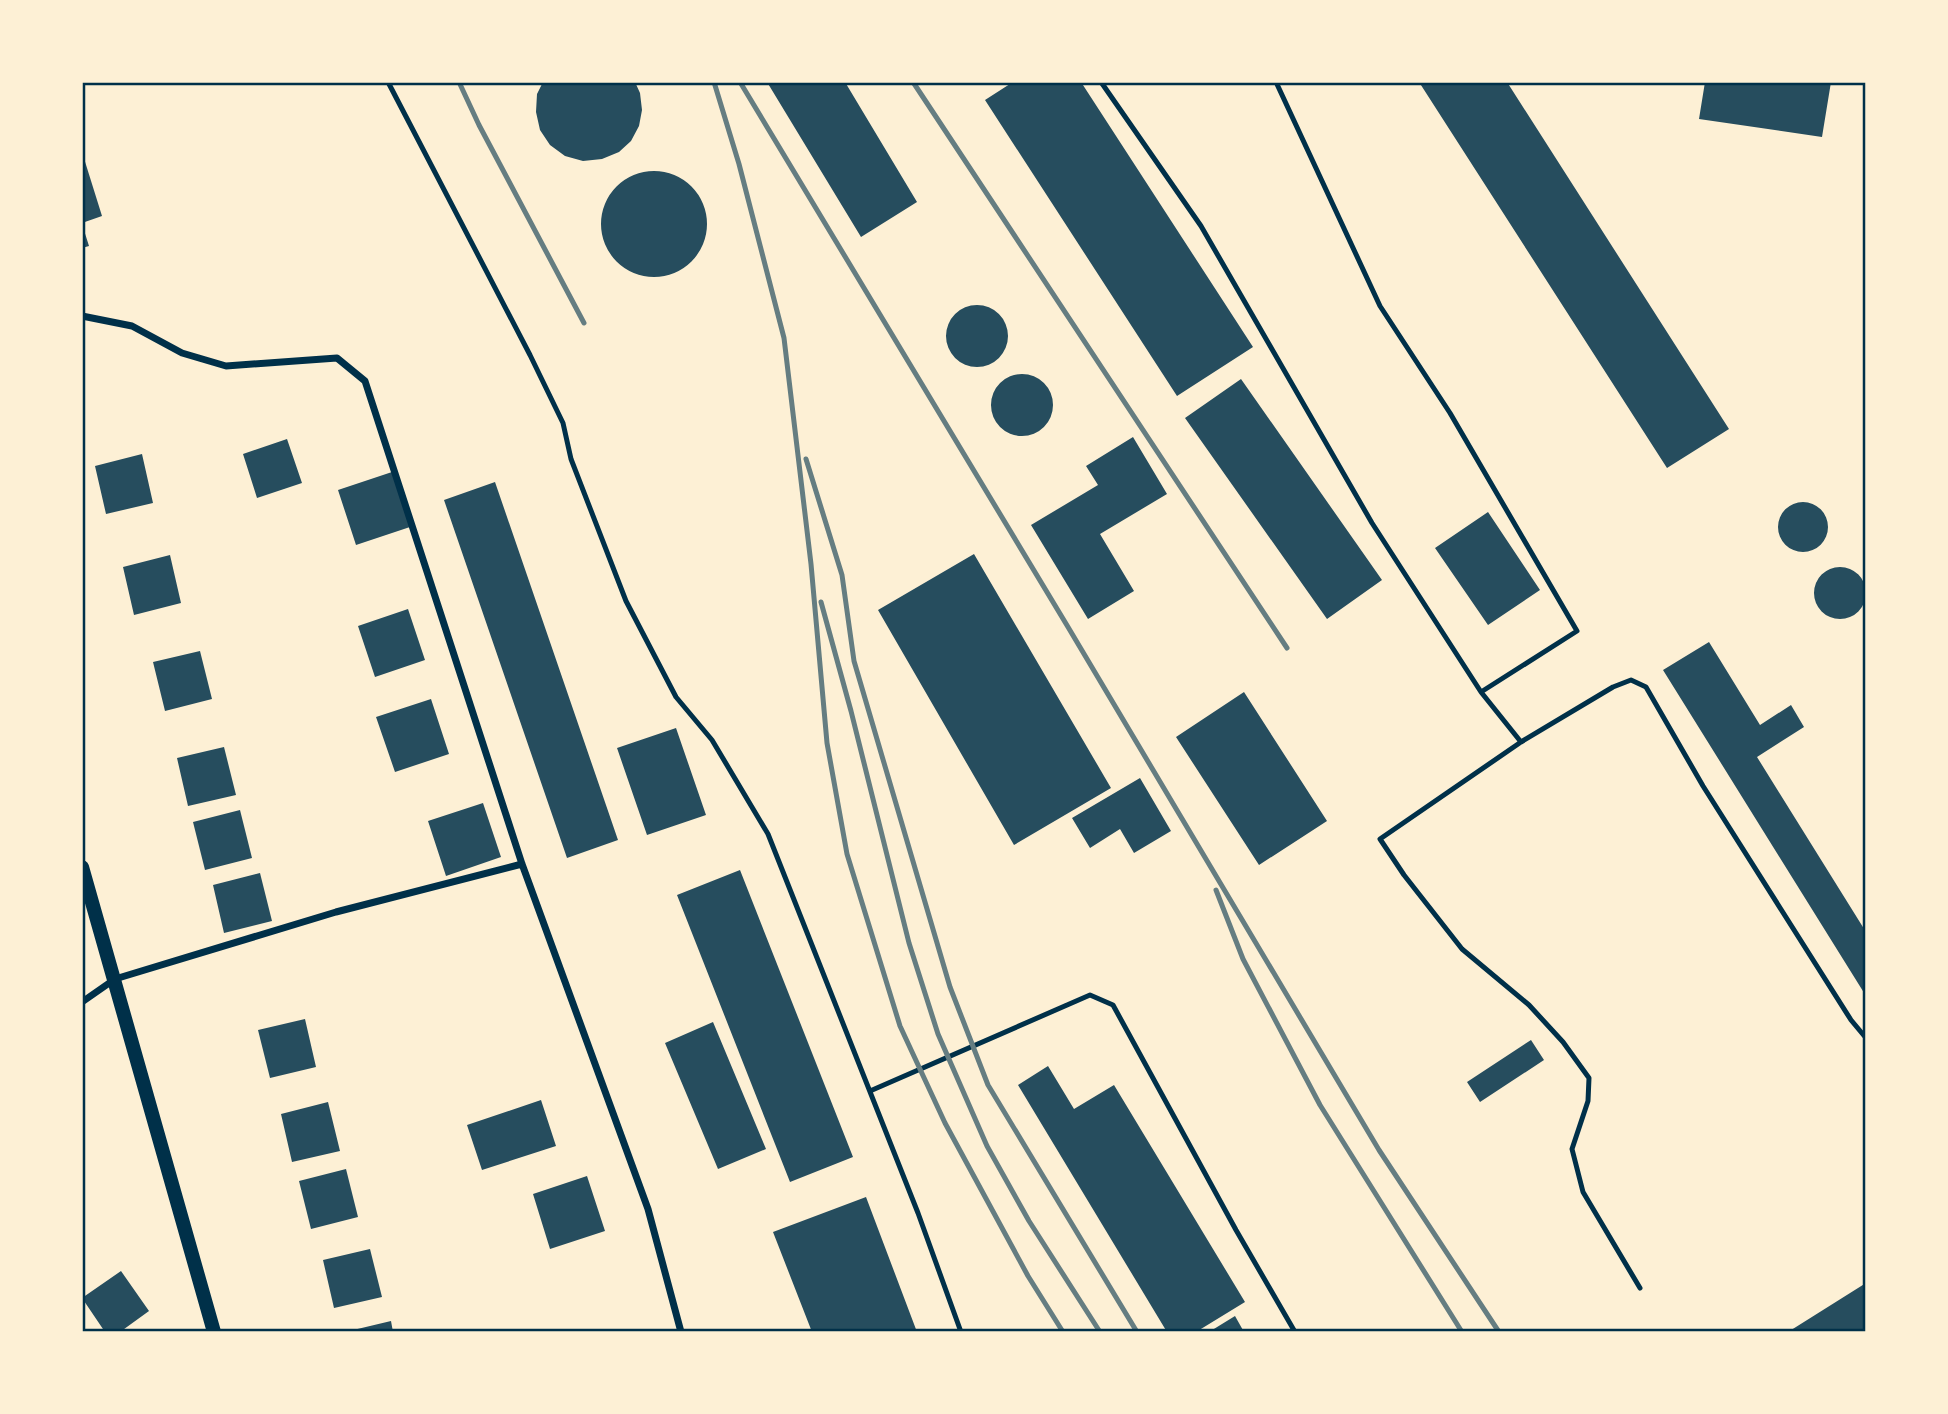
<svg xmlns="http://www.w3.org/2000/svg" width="1948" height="1414" font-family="'Sofia Sans Condensed',sans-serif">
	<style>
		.building { fill: #264d5e }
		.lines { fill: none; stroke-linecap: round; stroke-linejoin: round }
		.service { stroke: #003049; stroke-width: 5 }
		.minor { stroke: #003049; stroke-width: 7 }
		.secondary { stroke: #003049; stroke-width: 14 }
		.rail { stroke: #657d81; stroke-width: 5 }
		.neatline { fill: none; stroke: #003049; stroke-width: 2.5 }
	</style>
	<rect width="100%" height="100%" fill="#fdf0d5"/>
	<path class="building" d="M543,82H635L640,93L642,110L639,126L631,141L619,152L602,159L583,161L565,156L550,145L540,130L536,112L537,94Z
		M767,82H845L917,202L861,237Z
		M1013,82H1081L1253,347L1177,396L985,100Z
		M1419,82H1507L1729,429L1667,468Z
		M1705,82H1831L1822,137L1699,119Z
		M82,152L102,216L82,223Z
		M601 224a53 53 0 1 1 106 0a53 53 0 1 1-106 0Z
		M82,224L89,246L82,248Z
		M946 336a31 31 0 1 1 62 0a31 31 0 1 1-62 0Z
		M991 405a31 31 0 1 1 62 0a31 31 0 1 1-62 0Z
		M1241,379L1382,580L1327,619L1185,418Z
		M1133,437L1167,494L1100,534L1134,591L1088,619L1031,525L1098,485L1086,466Z
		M287,439L302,483L257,498L243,454Z
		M142,454L153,503L106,514L95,466Z
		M392,472L410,527L356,545L338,490Z
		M495,482L618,840L567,858L444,500Z
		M1778 527a25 25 0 1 1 50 0a25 25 0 1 1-50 0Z
		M1488,512L1540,590L1488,625L1435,548Z
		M974,554L1111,788L1014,845L878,610Z
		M170,555L181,603L134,615L123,567Z
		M1814 593a26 26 0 1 1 52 0a26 26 0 1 1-52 0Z
		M408,609L425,660L375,677L358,626Z
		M1709,642L1760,725L1791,705L1804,727L1757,757L1866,932V996L1663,670Z
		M200,651L212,699L165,711L153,662Z
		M1244,692L1327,821L1259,865L1176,737Z
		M431,699L449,754L395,772L376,717Z
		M676,728L706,815L647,835L617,748Z
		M224,747L236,795L188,806L177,758Z
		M1140,778L1171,831L1134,853L1120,829L1090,848L1072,818Z
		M483,803L501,857L446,876L428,821Z
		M240,810L252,858L205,870L193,822Z
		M740,870L853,1157L790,1182L677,895Z
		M260,873L272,921L224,933L213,885Z
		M305,1019L316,1067L270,1078L258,1030Z
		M713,1022L766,1149L718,1169L665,1043Z
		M1531,1040L1544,1060L1480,1102L1467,1082Z
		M1048,1066L1074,1109L1114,1085L1245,1302L1196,1332H1167L1018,1085Z
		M541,1100L556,1146L482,1170L467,1125Z
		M328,1102L340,1151L292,1162L281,1114Z
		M346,1169L358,1217L311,1229L299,1181Z
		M587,1176L605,1231L550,1249L533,1194Z
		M866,1197L917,1332H812L773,1232Z
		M370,1249L382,1297L334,1308L323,1260Z
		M121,1271L149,1311L120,1332H105L82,1298Z
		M1866,1283V1332H1788Z
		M1235,1316L1244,1332H1209Z
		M391,1321L393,1332H349V1331Z"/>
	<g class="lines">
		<path class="service" d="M388,82L530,355L563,423L571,459L626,601L676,697L712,740L768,834L918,1213L961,1332
			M1101,82L1201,226L1372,523L1481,692
			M1276,82L1380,306L1450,413L1577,631L1481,692L1521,742
			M870,1091L1090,995L1113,1005L1236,1230L1295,1332
			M1640,1288L1583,1192L1572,1149L1588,1101L1589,1078L1563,1042L1529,1005L1462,949L1404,875L1380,839L1521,742L1613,687L1631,680L1646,687L1703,786L1851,1020L1866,1038"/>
		<path class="minor" d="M82,316L132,326L182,353L226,366L337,358L365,381L522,864L648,1209L681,1332
			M82,1002L115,979L336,912L522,864"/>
		<path class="secondary" d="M82,867L214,1332"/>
		<path class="rail" d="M459,82L479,125L584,323
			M714,82L739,164L784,338L811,564L827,743L847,854L900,1026L945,1123L1028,1276L1063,1332
			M740,82L1068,627L1379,1150L1499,1332
			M913,82L1287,648
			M806,459L842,575L854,661L950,987L988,1085L1137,1332
			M821,602L851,711L909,943L938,1034L987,1146L1029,1221L1100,1332
			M1216,890L1243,959L1320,1105L1462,1332"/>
	</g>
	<rect width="1948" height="1414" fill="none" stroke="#fdf0d5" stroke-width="168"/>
	<rect x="84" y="84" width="1780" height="1246" class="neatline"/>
</svg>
